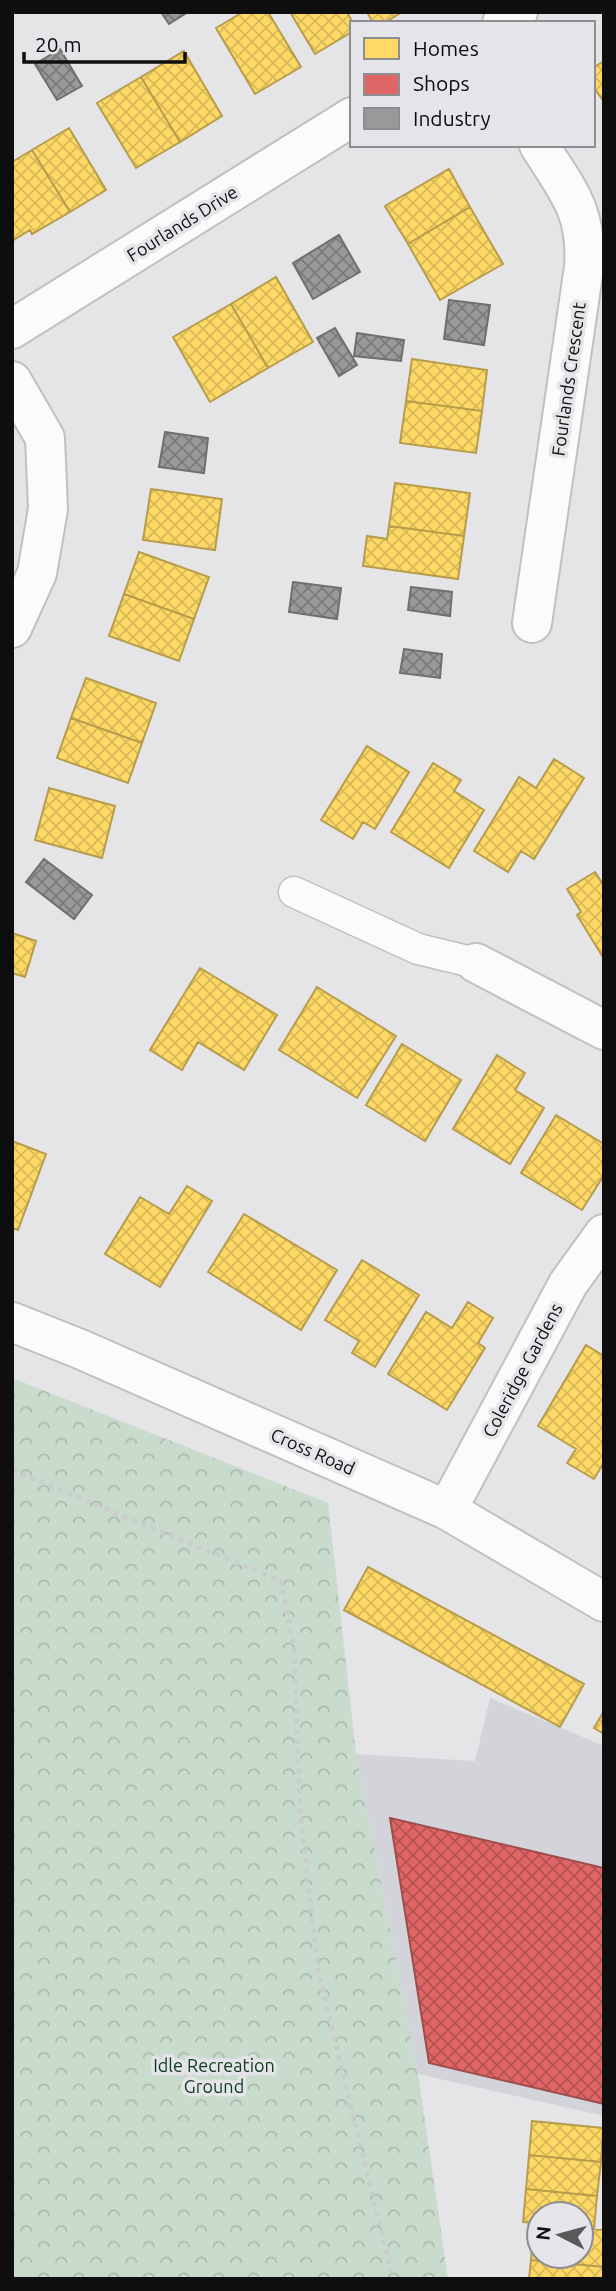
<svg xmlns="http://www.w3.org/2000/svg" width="616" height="2291" font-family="Ubuntu,sans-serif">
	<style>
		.built { fill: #d3d3da }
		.park { fill: url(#park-crowns) }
		.homes { fill: url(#homes-cross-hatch); stroke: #b79c4c; stroke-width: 2 }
		.shops { fill: url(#shops-cross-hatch); stroke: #a14c4c; stroke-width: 2 }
		.industry { fill: url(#industry-cross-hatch); stroke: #6f6f70; stroke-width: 2 }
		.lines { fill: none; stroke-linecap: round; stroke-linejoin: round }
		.service-casing { stroke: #c0c0c1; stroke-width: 33 }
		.minor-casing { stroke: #c0c0c1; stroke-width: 42 }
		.path { stroke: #ccc; stroke-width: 4.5; stroke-dasharray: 5 5; stroke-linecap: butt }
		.service { stroke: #fbfbfc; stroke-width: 30 }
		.minor { stroke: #fbfbfc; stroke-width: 38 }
		.labels { text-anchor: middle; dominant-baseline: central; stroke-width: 7; stroke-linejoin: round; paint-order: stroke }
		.street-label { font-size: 18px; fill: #0e0e0f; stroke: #e4e4e9 }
		.park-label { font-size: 18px; fill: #0e3b1b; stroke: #e4e4e9 }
	</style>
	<defs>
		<pattern id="park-crowns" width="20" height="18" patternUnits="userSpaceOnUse" patternTransform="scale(1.75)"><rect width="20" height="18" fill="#c8dbcc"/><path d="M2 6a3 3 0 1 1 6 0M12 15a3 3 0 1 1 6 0" fill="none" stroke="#abbbae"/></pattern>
		<pattern id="homes-cross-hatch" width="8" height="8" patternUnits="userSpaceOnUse" patternTransform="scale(1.75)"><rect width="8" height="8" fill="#ffd966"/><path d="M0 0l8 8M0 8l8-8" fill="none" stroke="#d9b957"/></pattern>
		<pattern id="shops-cross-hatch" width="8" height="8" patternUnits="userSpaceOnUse" patternTransform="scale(1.75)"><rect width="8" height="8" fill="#e06666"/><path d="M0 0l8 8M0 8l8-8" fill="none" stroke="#b45252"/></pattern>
		<pattern id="industry-cross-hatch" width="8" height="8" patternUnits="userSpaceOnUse" patternTransform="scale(1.75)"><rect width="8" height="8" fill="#999"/><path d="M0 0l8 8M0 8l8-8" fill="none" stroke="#7b7b7b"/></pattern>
	</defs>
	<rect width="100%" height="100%" fill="#e5e5e8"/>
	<path class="built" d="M490,1698L604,1746V2116L418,2074L356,1754L475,1761Z"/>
	<path class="park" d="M12,1378L328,1503L356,1754L418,2074L448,2279H12Z"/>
	<path class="homes" d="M243,12H268L301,67L255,94L216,28Z
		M290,12H347L353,23L352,32L315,54Z
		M367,12H402L384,23H373Z
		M184,51L222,116L180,142L141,77Z
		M604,61V102L593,86V68Z
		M141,77L180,142L136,168L97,103Z
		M69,128L106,190L70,212L32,150Z
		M32,150L70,212L32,234L30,230L12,241V162Z
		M449,169L470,207L408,244L385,206Z
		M470,207L503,264L440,300L408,244Z
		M276,277L313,342L268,368L231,304Z
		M231,304L268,368L210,402L173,337Z
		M412,359L487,370L482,411L406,401Z
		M406,401L482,411L476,453L400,443Z
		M395,483L470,493L464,536L389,526Z
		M151,489L222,499L215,550L143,540Z
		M389,526L464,536L458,579L363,566L367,536L387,539Z
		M139,552L209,577L194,619L124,594Z
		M124,594L194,619L179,661L109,636Z
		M86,678L156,703L142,743L71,718Z
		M71,718L142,743L128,783L57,758Z
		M367,746L409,772L375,829L363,822L353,839L321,820Z
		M554,759L584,778L534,859L521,851L508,872L474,851L519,777L536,788Z
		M433,763L461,780L454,791L484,810L449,868L391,832Z
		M49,788L115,806L102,858L35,840Z
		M595,872L604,886V959L577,915L581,912L567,889Z
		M12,933L36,941L25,977L12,973Z
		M200,968L277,1015L244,1070L198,1042L182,1070L150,1050Z
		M317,987L396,1036L357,1098L279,1050Z
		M402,1044L461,1080L425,1141L366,1105Z
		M497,1055L525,1073L515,1090L544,1108L510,1164L453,1129Z
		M556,1115L604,1144V1175L582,1210L521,1173Z
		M12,1141L46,1154L18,1230L12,1228Z
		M187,1186L212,1201L160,1287L105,1254L140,1197L169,1214Z
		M244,1214L337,1270L301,1330L208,1272Z
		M362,1260L419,1295L375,1367L352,1353L359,1341L325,1320Z
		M468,1302L493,1318L478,1343L485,1348L447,1410L388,1374L426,1312L452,1328Z
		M586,1345L604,1356V1462L594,1479L567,1463L576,1449L538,1426Z
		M368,1567L584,1684L560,1727L344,1610Z
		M604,1711V1734L594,1728Z
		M532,2121L603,2128L601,2162L529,2155Z
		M529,2155L601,2162L597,2196L526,2189Z
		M526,2189L597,2196L594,2229L581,2228V2214H539V2224L523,2222Z
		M534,2224H539V2256H581V2228L604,2230V2267L531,2260Z
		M531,2260L604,2267V2279H529Z"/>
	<path class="shops" d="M390,1818L604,1868V2104L429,2063Z"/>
	<path class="industry" d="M161,12H188L169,24Z
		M60,49L82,86L57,100L35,64Z
		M339,235L360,272L313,299L293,263Z
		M449,300L490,305L484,345L444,339Z
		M335,328L357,365L339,376L317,338Z
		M357,333L404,340L401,361L354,356Z
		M165,432L208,438L204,473L159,467Z
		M293,582L341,588L337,619L289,612Z
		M411,587L452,592L450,616L408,610Z
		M404,649L442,654L440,678L400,673Z
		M44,859L92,895L74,919L26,882Z"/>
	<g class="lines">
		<g class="service-casing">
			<path id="service" d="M294,892L418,949L476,963"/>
		</g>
		<g class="minor-casing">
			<path id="minor" d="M502,23L518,12
				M12,329L352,117
				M12,381L45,438L48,509L37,573L12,628
				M532,623L584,267C588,211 567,190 539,145
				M476,963L604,1030
				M12,1322L80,1349L447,1510L604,1602
				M447,1510L568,1284L604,1234"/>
		</g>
		<path class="path" d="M12,1470L281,1581L294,1649L300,1811L318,1971L393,2279"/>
		<use href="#service" class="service"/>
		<use href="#minor" class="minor"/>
	</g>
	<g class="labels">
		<g class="street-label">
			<text transform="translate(182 223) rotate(-32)">Fourlands Drive</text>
			<text transform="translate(568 379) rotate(-82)">Fourlands Crescent</text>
			<text transform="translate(522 1370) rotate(-62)">Coleridge Gardens</text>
			<text transform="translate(313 1451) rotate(24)">Cross Road</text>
		</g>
		<g class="park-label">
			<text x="214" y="2065">Idle Recreation<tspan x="214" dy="21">Ground</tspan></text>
		</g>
	</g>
	<rect width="616" height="2291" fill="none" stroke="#0e0e0f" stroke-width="28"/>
	<rect x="350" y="21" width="245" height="126" fill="#e4e4e9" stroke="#8e8e92" stroke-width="2"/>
	<rect x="364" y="38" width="35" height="21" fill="#ffd966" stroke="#8e8e92" stroke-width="2"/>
	<text x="413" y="56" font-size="21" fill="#0e0e0f">Homes</text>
	<rect x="364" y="74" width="35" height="21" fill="#e06666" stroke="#8e8e92" stroke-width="2"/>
	<text x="413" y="91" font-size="21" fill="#0e0e0f">Shops</text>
	<rect x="364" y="108" width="35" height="21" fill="#999999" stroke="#8e8e92" stroke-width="2"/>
	<text x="413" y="126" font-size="21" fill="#0e0e0f">Industry</text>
	<g transform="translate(560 2235) rotate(276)"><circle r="33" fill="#e4e4e9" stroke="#8e8e92" stroke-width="2"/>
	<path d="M0-5L12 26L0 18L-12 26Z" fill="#59595b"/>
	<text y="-10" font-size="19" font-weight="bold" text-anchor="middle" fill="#0e0e0f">N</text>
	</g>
	<path d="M24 52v10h161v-10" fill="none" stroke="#0e0e0f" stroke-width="3.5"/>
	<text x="35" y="52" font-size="21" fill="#0e0e0f" stroke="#e4e4e9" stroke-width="5" paint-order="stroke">20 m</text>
</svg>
